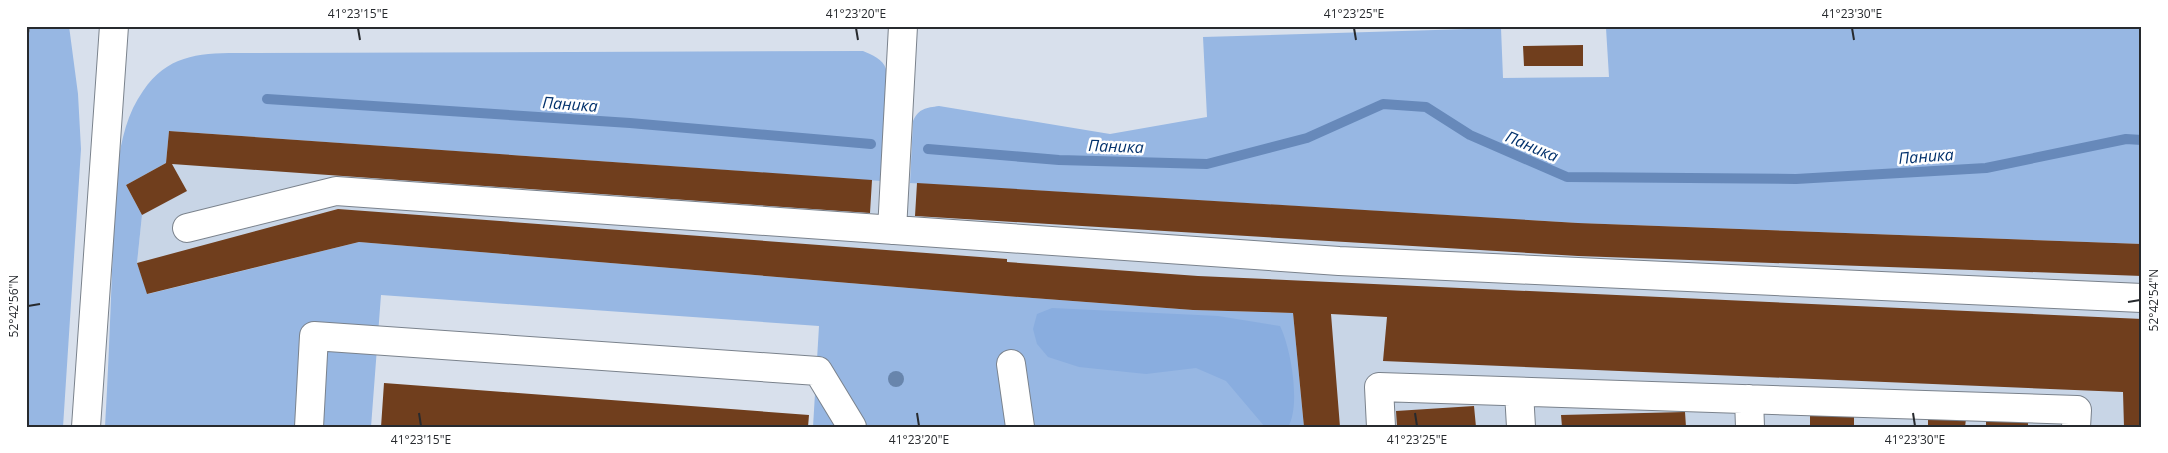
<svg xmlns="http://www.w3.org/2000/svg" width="2168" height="453" font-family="'Open Sans',sans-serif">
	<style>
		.built { fill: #c8d5e6 }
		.green { fill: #97b7e3 }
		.forest { fill: #89addf }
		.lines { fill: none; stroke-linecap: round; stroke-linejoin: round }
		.stream { stroke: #6789ba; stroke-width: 10 }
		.building { fill: #703e1d }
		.minor-casing { stroke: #7a828c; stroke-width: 30 }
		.minor { stroke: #fff; stroke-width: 28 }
		.rail { stroke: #7d838b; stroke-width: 4; stroke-dasharray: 9 9; stroke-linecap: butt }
		.tree { fill: #6885ac }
		.ticks { fill: none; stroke: #272a2e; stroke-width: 2 }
		.labels { text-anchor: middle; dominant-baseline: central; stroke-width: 5; stroke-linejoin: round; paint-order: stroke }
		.water-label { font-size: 16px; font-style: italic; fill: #03326d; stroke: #fff }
		.neatline { fill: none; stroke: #272a2e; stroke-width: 2 }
		.ticks-label { font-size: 12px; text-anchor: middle; fill: #272a2e }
	</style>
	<rect width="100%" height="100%" fill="#d8e0ec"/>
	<path class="built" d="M169,131L872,180L1578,223L2142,244V427H1304L1293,313L1193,310L993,295L359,242L147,294L137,263L142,215L126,185L166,163Z"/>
	<path class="green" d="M26,26H69L78,94L81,149L63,427H26Z
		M1762,26H2142V244L1578,223L910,183L913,121C919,108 926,108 939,106L1110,134L1207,117L1203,37L1501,28L1503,78L1609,77L1606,28Z
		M863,51C872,55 883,59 886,69C893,91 883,155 881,181L169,131L166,163L126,185L142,215L137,263L148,294L359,242L993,295L1193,310L1293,313L1304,427H813L819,326L381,295L371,427H105C108,375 110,323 112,272C115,217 110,137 143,91C167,56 197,53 236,53Z"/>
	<path class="forest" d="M1052,308L1218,316L1280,326C1291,348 1301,406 1288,427H1265L1226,381L1196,368L1146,374L1079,367L1048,357L1037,344L1033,329L1037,314Z"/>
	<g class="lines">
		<path class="stream" d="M267,99L630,123L871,144
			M928,149L1059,160L1207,164L1307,138L1383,104L1426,107L1470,135L1567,177L1796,179L1986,168L2126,139L2142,140"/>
	</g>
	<path class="building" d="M1583,45V66H1524L1523,46Z
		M169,131L872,180L870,213L172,164L187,191L142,215L126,185L166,163Z
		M917,183L1578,223L2142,244V276L1578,256L915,216Z
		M338,209L1007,259V262L1198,276L2142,319V427H2124L2123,392L1383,361L1387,317L1331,314L1340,427H1304L1293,313L1193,310L993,295L359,242L147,294L137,263Z
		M384,383L809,415L808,427H381Z
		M1474,406L1476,427H1397L1396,411Z
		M1685,412L1686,427H1562L1561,415Z
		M1810,416H1854V427H1810Z
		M1928,419H1966L1965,427H1928Z
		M1986,420L2028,421V427H1986Z"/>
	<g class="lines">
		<g class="minor-casing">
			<path id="minor" d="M187,228L336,191L1339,261L2142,298
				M892,230L903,26
				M1011,364L1020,427
				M1519,392L1521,427
				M1749,399L1750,427
				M86,427L114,26
				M309,427L314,336L818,371L852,427
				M1381,427L1379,387L2077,410L2076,427"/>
		</g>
		<use href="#minor" class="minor"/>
		<path class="rail" d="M26,50L28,26"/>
	</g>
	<circle class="tree" cx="896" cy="379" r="8"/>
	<path class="ticks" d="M358,28L360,40M856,28L858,40M1354,28L1356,40M1852,28L1854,40M2128,302L2140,300M28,306L40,304M419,413L421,426M917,413L919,426M1415,413L1417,426M1913,413L1915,426"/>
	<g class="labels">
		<g class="water-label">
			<text transform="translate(570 104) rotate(4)">Паника</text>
			<text transform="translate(1116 146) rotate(2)">Паника</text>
			<text transform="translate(1532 146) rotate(23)">Паника</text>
			<text transform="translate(1926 156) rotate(-4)">Паника</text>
		</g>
	</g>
	<rect width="2168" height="453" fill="none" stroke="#ffffff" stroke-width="55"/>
	<rect x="28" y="28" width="2112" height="398" class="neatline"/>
	<g class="ticks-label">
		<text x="358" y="18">41°23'15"E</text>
		<text x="856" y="18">41°23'20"E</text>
		<text x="1354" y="18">41°23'25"E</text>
		<text x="1852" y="18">41°23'30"E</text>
		<text transform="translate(2154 300) rotate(-90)" y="4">52°42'54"N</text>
		<text transform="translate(14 306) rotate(-90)" y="4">52°42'56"N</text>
		<text x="421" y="444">41°23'15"E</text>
		<text x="919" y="444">41°23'20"E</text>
		<text x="1417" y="444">41°23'25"E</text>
		<text x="1915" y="444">41°23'30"E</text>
	</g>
</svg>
